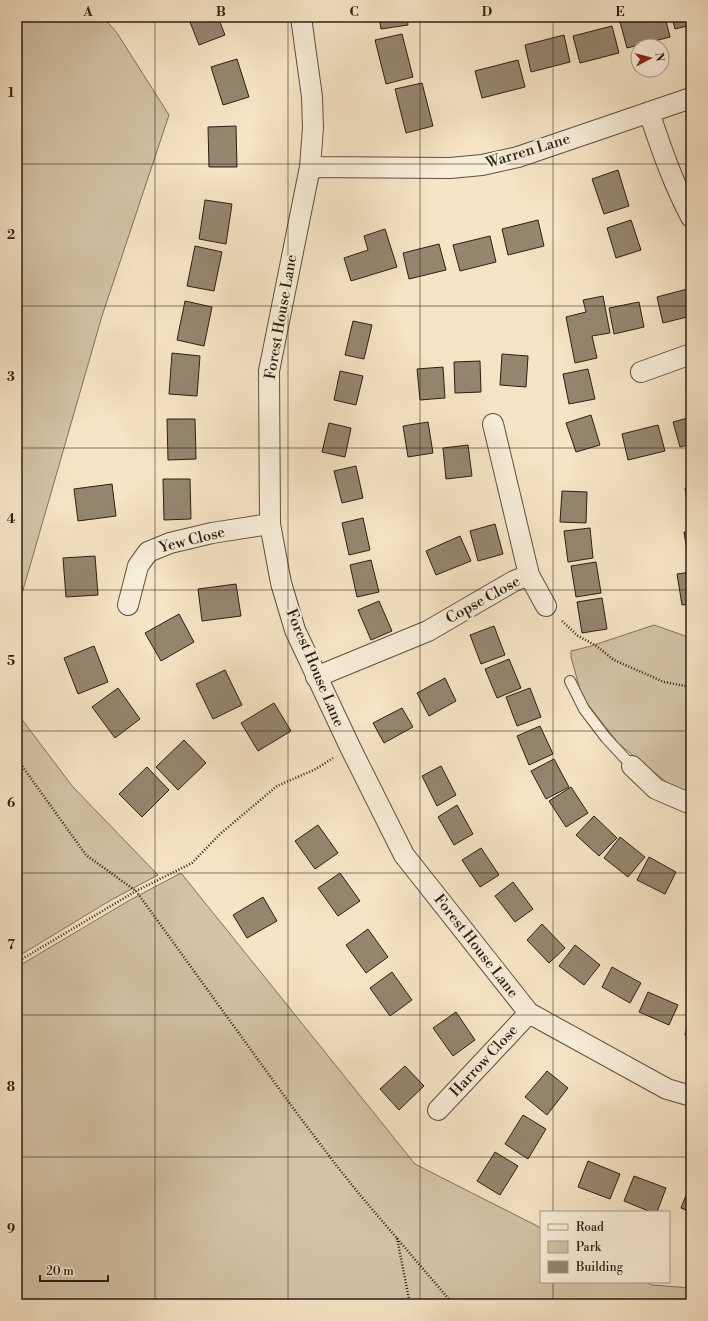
<svg xmlns="http://www.w3.org/2000/svg" width="708" height="1321" font-family="'Libre Bodoni',serif">
	<style>
		.green { fill: #d2c3a6; stroke: #7e725c }
		.building { fill: #94866f; stroke: #2a2011 }
		.lines { fill: none; stroke-linecap: round; stroke-linejoin: round }
		.lane-casing { stroke: #5d513e; stroke-width: 12 }
		.street-casing { stroke: #5d513e; stroke-width: 22 }
		.path { stroke: #2a2011; stroke-width: 2.5; stroke-dasharray: 1 2; stroke-linecap: butt }
		.lane { stroke: #f8edd9; stroke-width: 10 }
		.street { stroke: #f8edd9; stroke-width: 20 }
		.grid { fill: none; stroke: #2a2011; stroke-width: 1; stroke-opacity: 0.55 }
		.labels { text-anchor: middle; dominant-baseline: central; stroke-width: 4; stroke-linejoin: round; paint-order: stroke }
		.street-label { font-size: 15px; fill: #2a2011; stroke: #f8edd9 }
		.neatline { fill: none; stroke: #2a2011; stroke-width: 1.5 }
		.grid-label { font-size: 13px; text-anchor: middle; font-weight: bold; fill: #2a2011 }
	</style>
	<rect width="100%" height="100%" fill="#f5e4c5"/>
	<filter id="stains"><feTurbulence type="fractalNoise" baseFrequency=".005" numOctaves="4"/><feColorMatrix values="0 0 0 0 .2 0 0 0 0 .09 0 0 0 0 .02 0 0 0 .5 -.17"/></filter>
	<radialGradient id="worn" r=".72"><stop offset=".6" stop-color="#630" stop-opacity="0"/><stop offset="1" stop-color="#630" stop-opacity=".3"/></radialGradient>
	<path class="green" d="M17,17H103L117,33L169,115L102,316L17,611Z
		M654,625L691,638V802L619,744L582,697L571,657V651L591,646Z
		M17,708V713L73,787L158,875L111,900L17,957Z
		M181,873L415,1164L541,1228V1282H646L652,1285L691,1288V1304H17V967L130,900Z"/>
	<path class="building" d="M188,17H218L225,35L199,45Z
		M379,17H407L408,25L381,29Z
		M638,17H665L670,37L627,48L620,22Z
		M672,17H691V25L675,29Z
		M612,26L619,53L580,63L573,36Z
		M402,34L413,77L386,84L375,40Z
		M564,35L570,62L531,72L525,45Z
		M237,59L249,97L223,105L211,67Z
		M518,60L525,87L482,98L475,71Z
		M422,83L433,126L406,133L395,89Z
		M236,126L237,167H209L208,127Z
		M618,170L629,206L604,214L592,179Z
		M205,200L232,204L226,244L199,239Z
		M538,220L544,246L508,255L502,229Z
		M631,220L641,250L616,258L607,228Z
		M385,229L397,267L351,281L344,258L368,250L364,236Z
		M490,236L496,262L460,271L453,245Z
		M439,244L446,270L409,279L403,253Z
		M195,246L222,252L214,291L187,286Z
		M691,288V316L663,323L657,297Z
		M603,296L610,333L592,336L597,358L575,363L566,317L586,312L583,300Z
		M185,301L212,307L204,346L177,340Z
		M639,302L644,327L614,334L609,308Z
		M353,321L372,325L364,359L345,355Z
		M172,353L200,356L197,396L169,394Z
		M502,354L528,356L526,387L500,385Z
		M480,361L481,392L455,393L454,362Z
		M443,367L445,398L420,400L417,369Z
		M588,369L595,399L569,404L563,374Z
		M340,371L363,376L356,405L334,400Z
		M591,415L600,445L576,452L566,423Z
		M691,417V444L680,447L673,422Z
		M167,419H195L196,459L168,460Z
		M428,422L433,453L408,457L403,426Z
		M329,423L351,428L345,457L322,452Z
		M658,425L665,451L628,460L622,434Z
		M468,445L472,476L446,479L443,448Z
		M356,466L363,498L342,503L334,471Z
		M163,479H190L191,519L164,520Z
		M112,484L116,516L78,521L74,489Z
		M691,487V518H690L685,488Z
		M562,491L587,492L586,523L560,522Z
		M363,518L370,550L349,555L342,523Z
		M495,524L503,554L478,561L470,531Z
		M590,528L593,558L568,562L564,531Z
		M691,531V563H689L684,532Z
		M460,536L471,561L436,575L426,551Z
		M95,556L98,595L66,597L63,558Z
		M371,560L379,592L357,597L350,565Z
		M596,562L601,593L576,597L571,566Z
		M691,572V604L682,605L677,574Z
		M236,584L241,616L202,621L198,589Z
		M602,598L607,629L582,633L577,602Z
		M379,601L392,631L371,640L358,610Z
		M179,614L194,642L161,661L145,633Z
		M494,626L505,655L481,664L470,635Z
		M94,646L108,682L78,694L64,658Z
		M509,659L521,688L497,698L485,669Z
		M225,670L242,705L213,719L196,684Z
		M445,678L456,701L429,716L417,693Z
		M118,688L140,719L115,738L92,707Z
		M530,688L541,717L517,726L506,697Z
		M274,703L291,731L258,751L241,723Z
		M402,708L413,727L384,743L373,723Z
		M540,726L553,754L529,765L517,736Z
		M184,740L206,763L178,790L156,767Z
		M554,759L569,787L546,799L531,771Z
		M441,766L456,795L437,806L422,776Z
		M147,767L169,790L142,817L119,794Z
		M571,787L588,813L566,827L549,801Z
		M457,805L473,834L454,845L438,817Z
		M594,816L617,838L599,856L576,835Z
		M318,825L338,853L315,869L295,841Z
		M620,837L645,857L628,877L604,858Z
		M481,848L499,875L480,887L462,860Z
		M649,857L676,872L665,894L637,880Z
		M340,873L360,901L338,916L318,888Z
		M513,882L533,909L515,922L495,896Z
		M263,897L277,921L247,938L233,915Z
		M542,924L565,948L549,963L527,940Z
		M368,929L388,957L366,973L346,945Z
		M575,945L600,965L584,985L559,966Z
		M612,967L641,983L630,1003L602,987Z
		M392,972L412,1000L390,1016L370,988Z
		M648,992L678,1005L669,1025L639,1012Z
		M456,1012L475,1040L453,1056L433,1028Z
		M690,1013L691,1014V1036L685,1035Z
		M405,1066L424,1086L399,1110L380,1089Z
		M547,1071L568,1088L547,1115L525,1097Z
		M523,1115L546,1129L528,1159L505,1144Z
		M495,1152L518,1166L500,1195L477,1181Z
		M588,1161L620,1174L610,1199L578,1187Z
		M634,1176L666,1188L657,1212H651L624,1201Z
		M691,1183V1212L681,1208Z"/>
	<g class="lines">
		<g class="lane-casing">
			<path id="lane" d="M570,681L584,709L606,738L632,766"/>
		</g>
		<g class="street-casing">
			<path id="street" d="M301,17L312,97L313,128L310,167L269,371L270,524L281,583L295,630L350,747L404,855L529,1013L667,1089L691,1096
				M649,112C661,148 673,183 691,217
				M310,167L450,168L482,165L518,157L691,98
				M641,372L691,354
				M529,575L546,606
				M128,605L138,566L148,552L170,543L212,533L270,524
				M316,677L428,631L514,581L529,575L493,424
				M632,766L656,789L691,804
				M438,1110L529,1013"/>
		</g>
		<path class="path" d="M562,621L578,636L595,645L614,660L664,682L691,687
			M17,759L86,855L136,891L293,1108L336,1165L360,1195L453,1304
			M17,962L136,891L192,863L220,834L277,786L316,769L333,758
			M397,1238L410,1304"/>
		<use href="#lane" class="lane"/>
		<use href="#street" class="street"/>
	</g>
	<path class="grid" d="M155,17V1304M288,17V1304M420,17V1304M553,17V1212M17,164H691M17,306H691M17,448H691M17,590H691M17,731H691M17,873H691M17,1015H691M17,1157H691M553,1282V1304"/>
	<g class="labels">
		<g class="street-label">
			<text transform="translate(528 151) rotate(-17)">Warren Lane</text>
			<text transform="translate(281 317) rotate(-80)">Forest House Lane</text>
			<text transform="translate(192 540) rotate(-14)">Yew Close</text>
			<text transform="translate(483 600) rotate(-29)">Copse Close</text>
			<text transform="translate(315 668) rotate(67)">Forest House Lane</text>
			<text transform="translate(476 946) rotate(52)">Forest House Lane</text>
			<text transform="translate(484 1061) rotate(-47)">Harrow Close</text>
		</g>
	</g>
	<rect width="708" height="1321" fill="none" stroke="#f5e4c5" stroke-width="44"/>
	<rect x="540" y="1211" width="130" height="72" fill="#f8edd9" stroke="#a69b89"/>
	<rect x="548" y="1224" width="20" height="6" fill="#f8edd9" stroke="#a69b89"/>
	<text x="576" y="1231" font-size="12" fill="#2a2011">Road</text>
	<rect x="548" y="1241" width="20" height="12" fill="#d2c3a6" stroke="#a69b89"/>
	<text x="576" y="1251" font-size="12" fill="#2a2011">Park</text>
	<rect x="548" y="1261" width="20" height="12" fill="#94866f" stroke="#a69b89"/>
	<text x="576" y="1271" font-size="12" fill="#2a2011">Building</text>
	<g transform="translate(650 58) rotate(83)"><circle r="19" fill="#f8edd9" stroke="#a69b89"/>
	<path d="M0-3L7 15L0 10L-7 15Z" fill="#8f2418"/>
	<text y="-6" font-size="11" font-weight="bold" text-anchor="middle" fill="#2a2011">N</text>
	</g>
	<path d="M40 1275v6h68v-6" fill="none" stroke="#2a2011" stroke-width="2"/>
	<text x="46" y="1275" font-size="12" fill="#2a2011" stroke="#f8edd9" stroke-width="3" paint-order="stroke">20 m</text>
	<rect x="22" y="22" width="664" height="1277" class="neatline"/>
	<g class="grid-label">
		<text x="88" y="16">A</text>
		<text x="221" y="16">B</text>
		<text x="354" y="16">C</text>
		<text x="487" y="16">D</text>
		<text x="620" y="16">E</text>
		<text x="11" y="97">1</text>
		<text x="11" y="239">2</text>
		<text x="11" y="381">3</text>
		<text x="11" y="523">4</text>
		<text x="11" y="665">5</text>
		<text x="11" y="807">6</text>
		<text x="11" y="949">7</text>
		<text x="11" y="1091">8</text>
		<text x="11" y="1233">9</text>
	</g>
	<rect width="100%" height="100%" filter="url(#stains)"/>
	<rect width="100%" height="100%" fill="url(#worn)"/>
</svg>
